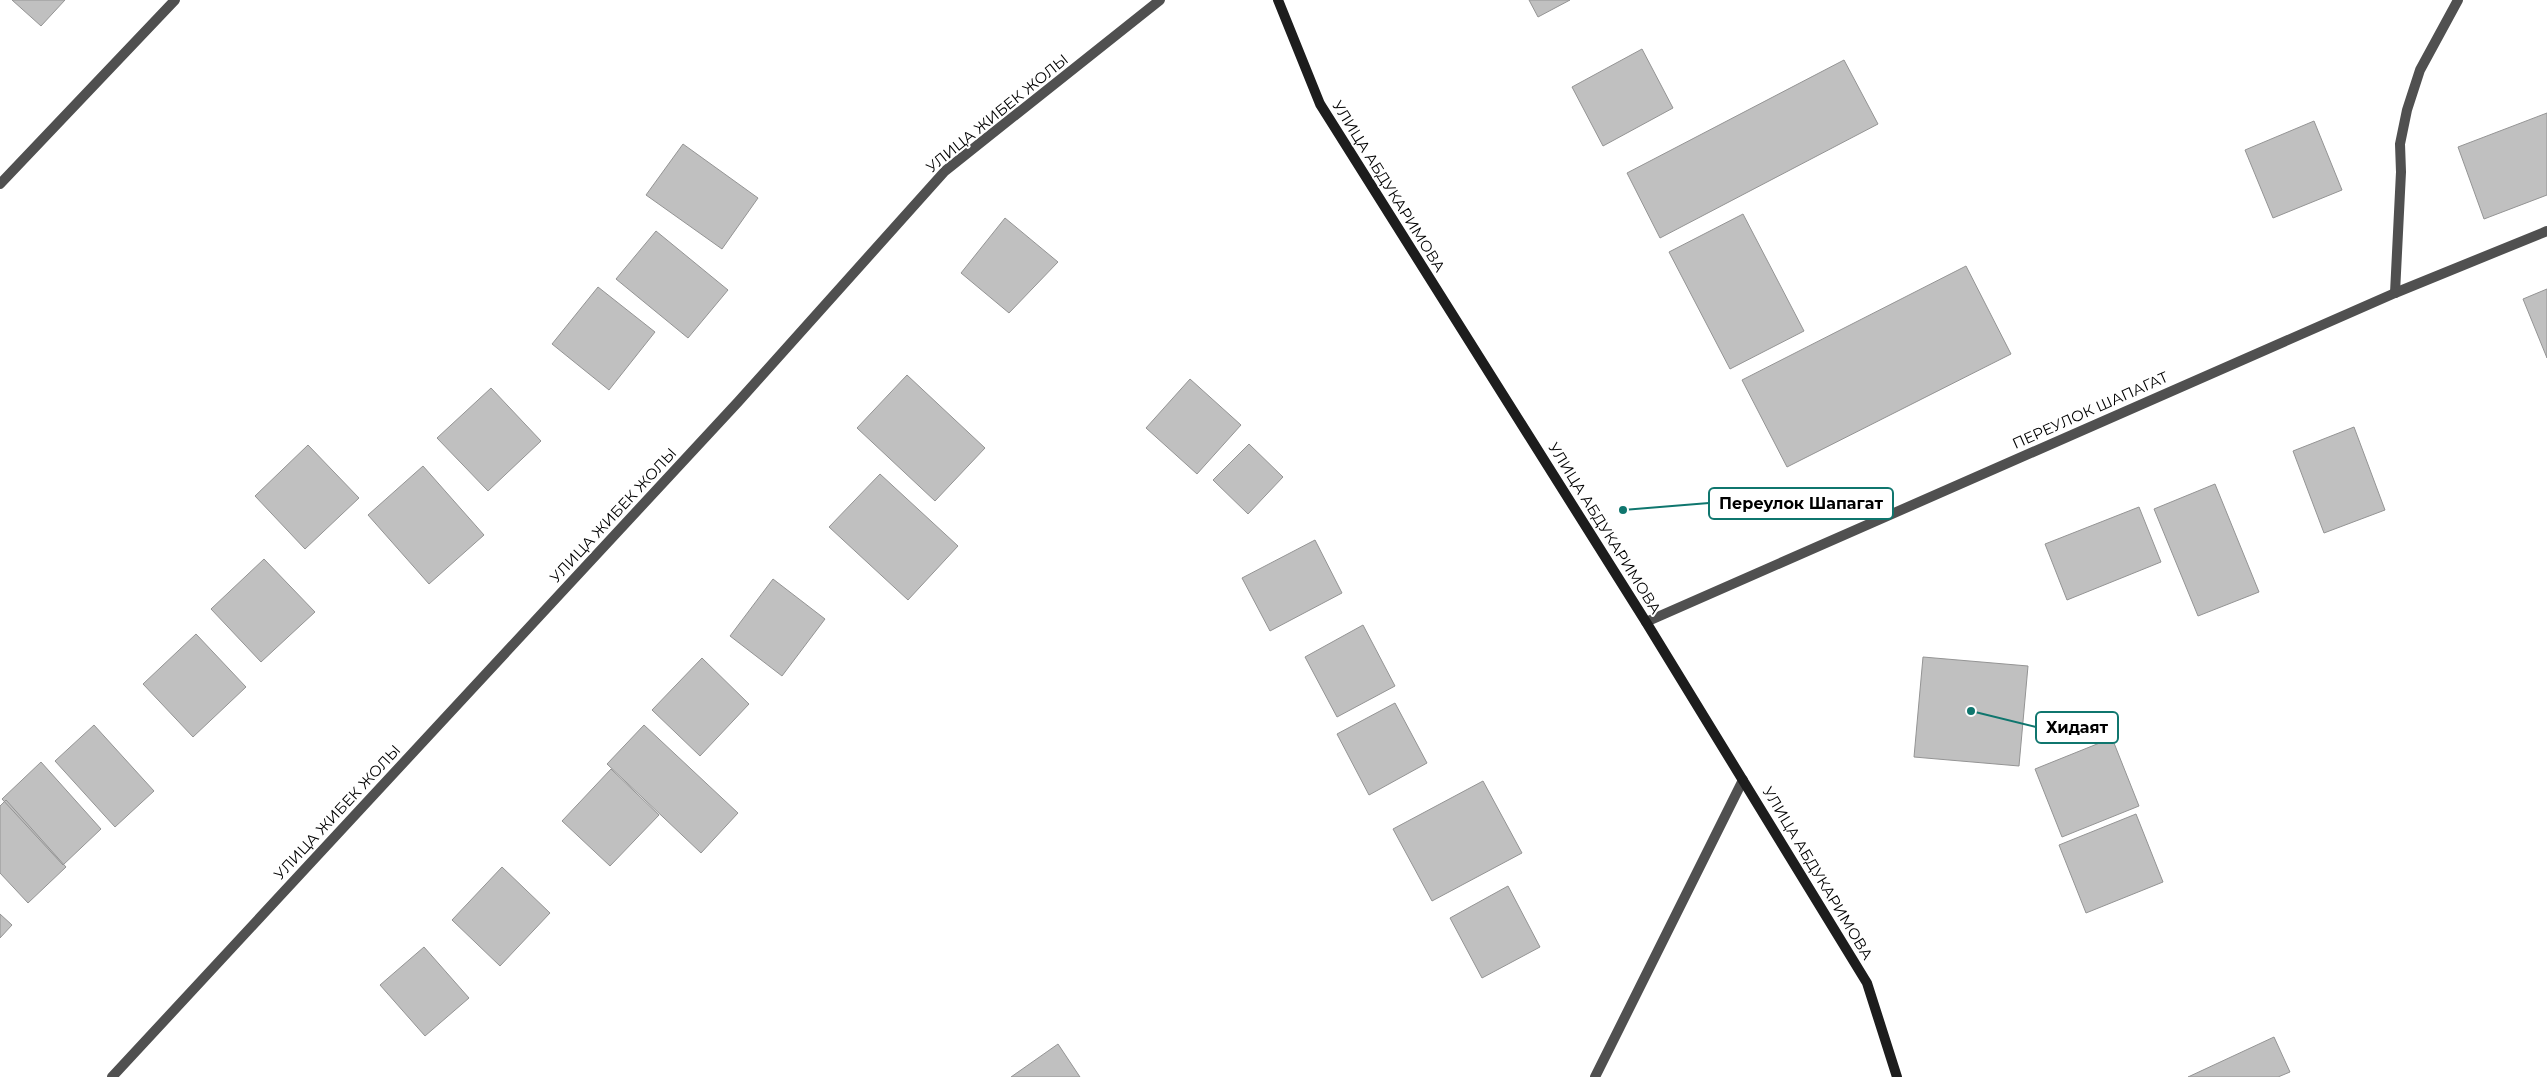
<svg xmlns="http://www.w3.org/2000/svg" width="2547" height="1077" font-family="Montserrat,sans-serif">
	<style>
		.building { fill: #c0c0c0; stroke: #949494 }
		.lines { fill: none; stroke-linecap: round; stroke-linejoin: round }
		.lane { stroke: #505050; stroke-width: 10 }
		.street { stroke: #505050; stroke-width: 10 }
		.secondary { stroke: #1d1d1d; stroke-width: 10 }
		.labels { text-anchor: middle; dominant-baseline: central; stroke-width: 4; stroke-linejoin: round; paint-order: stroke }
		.street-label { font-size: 15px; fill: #000; stroke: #fff }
		.leader { fill: none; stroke: #0f766e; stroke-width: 2 }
		.callout-dot { fill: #0f766e; stroke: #fff; stroke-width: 2 }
		.callout { fill: #fff; stroke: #0f766e; stroke-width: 2 }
		.callout-label { font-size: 16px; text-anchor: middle; font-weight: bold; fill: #000 }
	</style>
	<rect width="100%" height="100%" fill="#fff"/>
	<path class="building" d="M12,0H65L41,26Z
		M1529,0H1570L1538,17Z
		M1642,49L1673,108L1603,146L1572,87Z
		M1844,60L1878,124L1660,238L1627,173Z
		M2547,113V195L2484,219L2458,147Z
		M2314,121L2342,190L2273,218L2245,150Z
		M683,144L758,198L722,249L646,195Z
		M1743,214L1804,331L1730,369L1669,252Z
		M1005,218L1058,262L1009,313L961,273Z
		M656,231L728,290L688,338L616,279Z
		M1966,266L2011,354L1787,467L1742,380Z
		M598,287L655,332L609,390L552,344Z
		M2547,289V358L2523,299Z
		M907,375L985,448L935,501L857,428Z
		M1190,379L1241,425L1197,474L1146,428Z
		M491,388L541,441L488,491L437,438Z
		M2354,427L2385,510L2324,533L2293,451Z
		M1249,444L1283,477L1248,514L1213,480Z
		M308,445L359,498L305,549L255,496Z
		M423,466L484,535L429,584L368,515Z
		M880,474L958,546L908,600L829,527Z
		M2215,484L2259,592L2198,616L2154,509Z
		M2139,507L2161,562L2067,600L2045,544Z
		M1315,540L1342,593L1270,631L1242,578Z
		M264,559L315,612L261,662L211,609Z
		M773,579L825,619L782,676L730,636Z
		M1363,625L1395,686L1337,717L1305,657Z
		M196,634L246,687L193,737L143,684Z
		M1923,657L2028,666L2019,766L1914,757Z
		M702,658L749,704L700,756L652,710Z
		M1395,703L1427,763L1369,795L1337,734Z
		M94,725L154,791L115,827L55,761Z
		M644,725L738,813L701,853L607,764Z
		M2112,738L2139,806L2062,837L2035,769Z
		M41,762L101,829L63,865L2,799Z
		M611,769L659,815L610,866L562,821Z
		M1483,781L1522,853L1432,901L1393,829Z
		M6,800L66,867L28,903L0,873V806Z
		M2136,814L2163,882L2086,913L2059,845Z
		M502,867L550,913L500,966L452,920Z
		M1508,886L1540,947L1482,978L1450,918Z
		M0,914L12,925L0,938Z
		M424,947L469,998L425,1036L380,985Z
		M2274,1037L2290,1072L2278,1077H2188Z
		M1058,1044L1080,1077H1011Z"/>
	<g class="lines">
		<path class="lane" d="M2395,293L2401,172L2400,144L2407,110L2420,70L2458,0
			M1595,1077L1743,780"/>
		<path class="street" d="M0,184L175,0
			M1646,622L2395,293L2547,231
			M112,1077L738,402L945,171L1160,0"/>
		<path class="secondary" d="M1278,0L1320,104L1646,622L1867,983L1897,1077"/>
	</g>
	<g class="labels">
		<g class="street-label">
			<text transform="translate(997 113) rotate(-39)">УЛИЦА ЖИБЕК ЖОЛЫ</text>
			<text transform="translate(1389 186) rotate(58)">УЛИЦА АБДУКАРИМОВА</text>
			<text transform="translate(2090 410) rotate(-24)">ПЕРЕУЛОК ШАПАГАТ</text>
			<text transform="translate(613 515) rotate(-47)">УЛИЦА ЖИБЕК ЖОЛЫ</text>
			<text transform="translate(1605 528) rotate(58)">УЛИЦА АБДУКАРИМОВА</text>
			<text transform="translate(337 812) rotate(-47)">УЛИЦА ЖИБЕК ЖОЛЫ</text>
			<text transform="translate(1818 873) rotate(59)">УЛИЦА АБДУКАРИМОВА</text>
		</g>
	</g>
	<path class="leader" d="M1623 510L1709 503M1971 711L2036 727"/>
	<g class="callout-dot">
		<circle cx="1623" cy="510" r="5"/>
		<circle cx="1971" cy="711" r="5"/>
	</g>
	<g class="callout">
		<rect x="1709" y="488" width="184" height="31" rx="5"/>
		<rect x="2036" y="712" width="82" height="31" rx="5"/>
	</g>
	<g class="callout-label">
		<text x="1801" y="509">Переулок Шапагат</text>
		<text x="2077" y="733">Хидаят</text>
	</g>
</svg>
